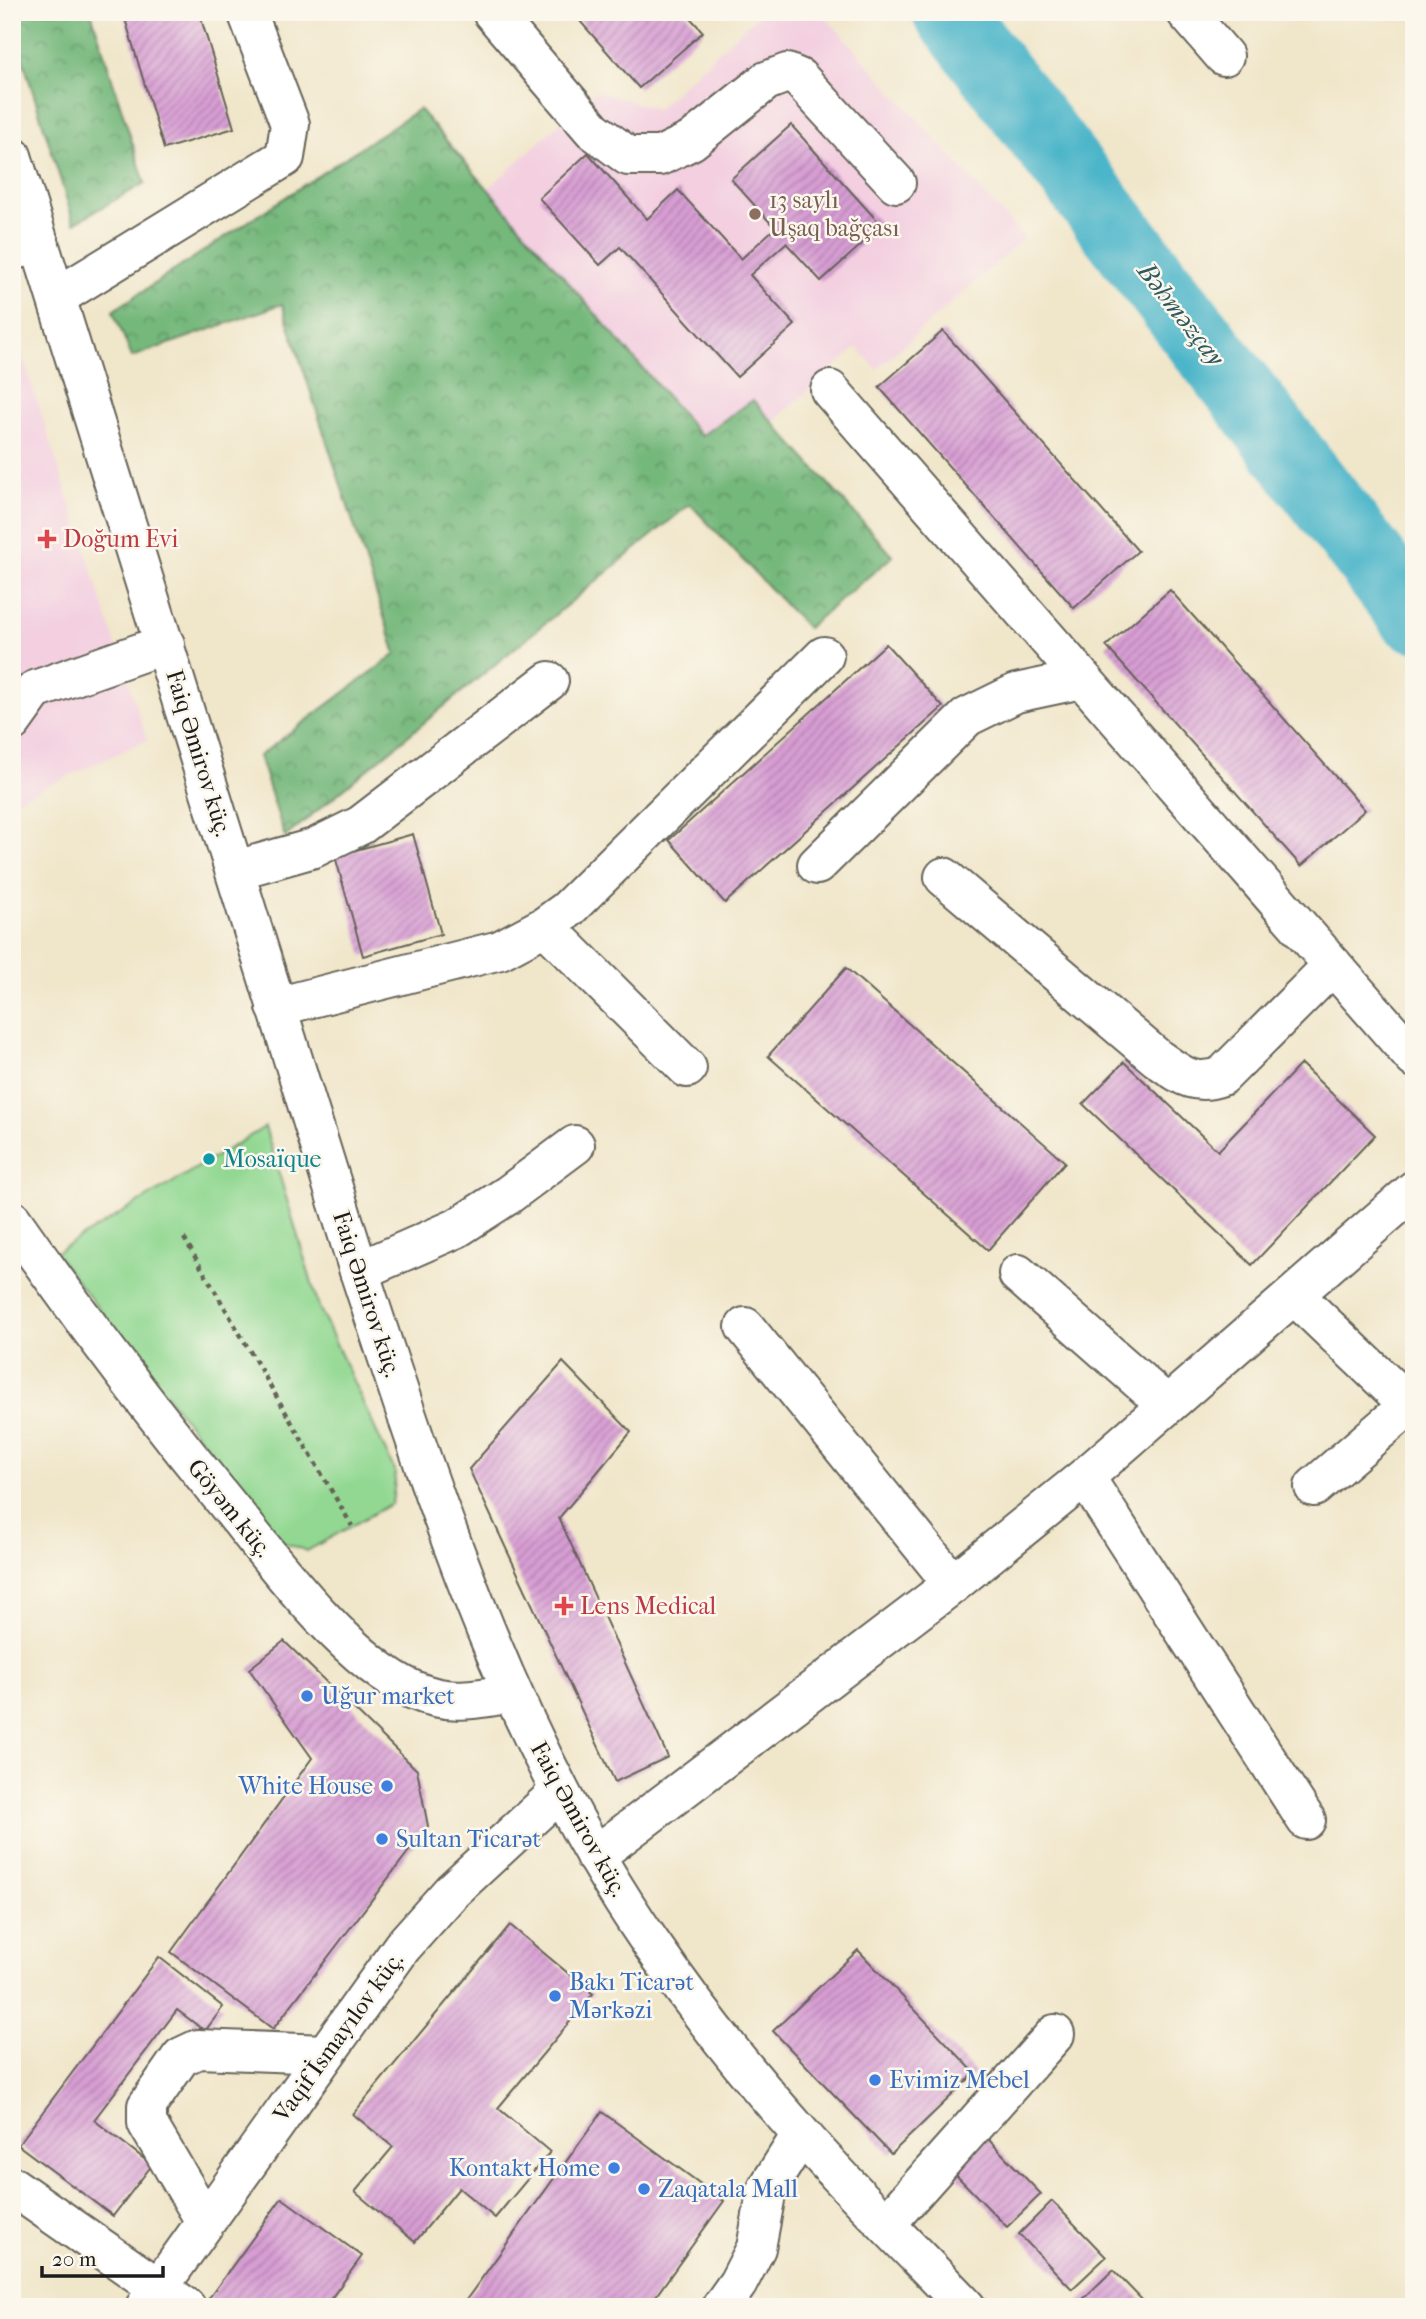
<svg xmlns="http://www.w3.org/2000/svg" width="1426" height="2319" font-family="'IM FELL French Canon',serif">
	<style>
		.built { fill: #f3cfe0 }
		.forest { fill: url(#forest-crowns); stroke: #486a4c; stroke-width: 2 }
		.green { fill: #92d892; stroke: #577a57; stroke-width: 2 }
		.lines { fill: none; stroke-linecap: round; stroke-linejoin: round }
		.river { stroke: #4bb5c9; stroke-width: 72 }
		.building { fill: url(#building-hatch) }
		.minor-casing { stroke: #666359; stroke-width: 42 }
		.highway-casing { stroke: #666359; stroke-width: 42 }
		.path { stroke: #666359; stroke-width: 4.5; stroke-dasharray: 5 5; stroke-linecap: butt }
		.minor { stroke: #fff; stroke-width: 38 }
		.highway { stroke: #fff; stroke-width: 38 }
		.education-dot { fill: #8d6e63; stroke: #fbf7ec; stroke-width: 2.5 }
		.health-dot { fill: #e0444e; stroke: #fbf7ec; stroke-width: 2.5 }
		.culture-dot { fill: #0f9aa8; stroke: #fbf7ec; stroke-width: 2.5 }
		.shop-dot { fill: #3f7fe0; stroke: #fbf7ec; stroke-width: 2.5 }
		.labels { text-anchor: middle; dominant-baseline: central; stroke-width: 5; stroke-linejoin: round; paint-order: stroke }
		.education-label { font-size: 24px; fill: #785e54; stroke: #fbf7ec; text-anchor: start }
		.health-label { font-size: 24px; fill: #be3a42; stroke: #fbf7ec; text-anchor: start }
		.street-label { font-size: 24px; fill: #1c1c1c; stroke: #fbf7ec }
		.culture-label { font-size: 24px; fill: #0d838f; stroke: #fbf7ec; text-anchor: start }
		.shop-label { font-size: 24px; fill: #366cbe; stroke: #fbf7ec; text-anchor: start }
		.water-label { font-size: 26px; font-style: italic; fill: #2f5961; stroke: #fbf7ec }
	</style>
	<defs>
		<pattern id="forest-crowns" width="20" height="18" patternUnits="userSpaceOnUse" patternTransform="scale(1.75)"><rect width="20" height="18" fill="#75b87c"/><path d="M2 6a3 3 0 1 1 6 0M12 15a3 3 0 1 1 6 0" fill="none" stroke="#5f9565"/></pattern>
		<pattern id="building-hatch" width="6" height="6" patternUnits="userSpaceOnUse" patternTransform="scale(1.75)"><rect width="6" height="6" fill="#d89ed4"/><path d="M-1 1l2-2M0 6l6-6M5 7l2-2" fill="none" stroke="#ae80ab"/></pattern>
	</defs>
	<rect width="100%" height="100%" fill="#fbf7ec"/>
	<filter id="ink" filterUnits="userSpaceOnUse"><feTurbulence type="fractalNoise" baseFrequency=".0143" numOctaves="2"/><feDisplacementMap in="SourceGraphic" scale="14" xChannelSelector="R" yChannelSelector="G"/><feConvolveMatrix kernelMatrix="1 2 1 2 8 2 1 2 1" color-interpolation-filters="sRGB"/></filter>
	<filter id="wash" filterUnits="userSpaceOnUse"><feTurbulence type="fractalNoise" baseFrequency=".00686" numOctaves="4" result="noise"/><feDisplacementMap in="SourceGraphic" scale="28" xChannelSelector="R" yChannelSelector="G"/><feGaussianBlur stdDeviation="1.57" result="paint"/><feColorMatrix in="noise" values="0 0 0 0 0 0 0 0 0 0 0 0 0 0 0 0 0 1.4 0 .05"/><feComposite in="paint" operator="in"/></filter>
	<g filter="url(#wash)">
		<rect width="100%" height="100%" fill="#f0e6ca"/>
		<path class="built" d="M761,12H821L1024,238L877,369L857,347L773,422L753,401L701,436L488,189L595,91L657,109Z
			M16,336L147,740L12,802V338Z"/>
		<path class="forest" d="M12,12H91L145,183L74,223L12,25Z
			M419,109L701,436L753,400L893,556L807,628L690,504L285,837L259,756L396,654L282,304L132,357L113,311Z"/>
		<path class="green" d="M265,1127L319,1307L396,1474L392,1503L307,1551L281,1542L55,1253Z"/>
		<g class="lines">
			<path class="river" d="M948,12L1414,616"/>
		</g>
		<g id="blocks">
			<path class="building" d="M123,12H199L234,128L164,149Z
				M572,12H685L703,32L639,88Z
				M791,125L882,226L821,281L786,243L750,275L795,325L737,377L620,247L600,265L539,198L588,153L647,219L678,190L741,259L775,228L731,179Z
				M943,331L1138,551L1074,608L879,387Z
				M1170,590L1365,810L1301,866L1106,646Z
				M886,644L943,707L725,903L669,840Z
				M413,834L441,934L363,956L335,856Z
				M846,968L1065,1162L988,1250L768,1056Z
				M1124,1062L1218,1151L1301,1064L1375,1135L1252,1265L1083,1104Z
				M563,1362L631,1432L559,1518L668,1757L615,1782L469,1469Z
				M284,1641L417,1770L428,1826L273,2029L171,1952L312,1758L249,1669Z
				M510,1925L593,1994L498,2108L550,2152L495,2218L459,2188L415,2242L355,2192L393,2147L353,2114Z
				M858,1950L975,2073L891,2154L773,2031Z
				M159,1957L223,2007L205,2031L177,2010L94,2120L152,2165L113,2216L18,2145Z
				M602,2112L724,2201L648,2307H461Z
				M988,2139L1041,2194L1007,2227L953,2172Z
				M282,2198L362,2256L325,2307H220L209,2298Z
				M1052,2201L1106,2257L1072,2289L1019,2234Z
				M1113,2270L1149,2307H1083L1079,2303Z"/>
		</g>
	</g>
	<g filter="url(#ink)">
		<use href="#blocks" fill-opacity="0" stroke="#666359" stroke-width="2"/>
		<g class="lines">
			<g class="minor-casing">
				<path id="minor" d="M492,12L593,130L628,156H660L691,141L766,81L787,73L799,78L896,183
					M1186,12L1224,56
					M12,250L40,245
					M57,297L285,157L290,124L247,12
					M830,390L1414,1058
					M12,722L35,690L165,644
					M817,865L967,717L1016,693L1082,679
					M236,870L314,848L361,825L549,681
					M944,877L1157,1058C1180,1074 1193,1087 1222,1076L1333,965
					M545,926L687,1068
					M276,1007L500,950L545,926L567,910L824,656
					M12,1220C84,1323 160,1423 240,1520C282,1573 352,1663 413,1690C451,1706 474,1699 512,1693
					M359,1271L457,1228L508,1195L575,1145
					M1018,1274L1167,1405
					M1294,1295L1409,1405
					M745,1327L953,1584
					M1085,1477L1306,1820
					M1314,1487L1414,1401
					M595,1856L953,1584L1085,1477L1414,1190
					M12,2186L186,2307
					M205,2221L147,2123V2106L181,2057L198,2049L325,2054
					M887,2223L1055,2034
					M145,2307L402,1947L452,1891L559,1792
					M721,2307L738,2283L756,2248L767,2189L801,2135"/>
			</g>
			<g class="highway-casing">
				<path id="highway" d="M12,156L359,1271C435,1502 510,1739 650,1942C696,2009 747,2074 801,2134C854,2194 911,2249 966,2307"/>
			</g>
			<path class="path" d="M184,1238L352,1526"/>
			<use href="#minor" class="minor"/>
			<use href="#highway" class="highway"/>
		</g>
	</g>
	<circle class="education-dot" cx="755" cy="214" r="7"/>
	<g class="health-dot">
		<path d="M43.5 528.5h7v7h7v7h-7v7h-7v-7h-7v-7h7z"/>
		<path d="M560.5 1595.5h7v7h7v7h-7v7h-7v-7h-7v-7h7z"/>
	</g>
	<circle class="culture-dot" cx="209" cy="1159" r="7"/>
	<g class="shop-dot">
		<circle cx="307" cy="1696" r="7"/>
		<circle cx="387" cy="1786" r="7"/>
		<circle cx="382" cy="1839" r="7"/>
		<circle cx="555" cy="1996" r="7"/>
		<circle cx="875" cy="2080" r="7"/>
		<circle cx="614" cy="2168" r="7"/>
		<circle cx="644" cy="2189" r="7"/>
	</g>
	<g class="labels">
		<g class="education-label">
			<text x="769" y="200">13 saylı<tspan x="769" dy="28">Uşaq bağçası</tspan></text>
		</g>
		<g class="health-label">
			<text x="63" y="539">Doğum Evi</text>
			<text x="580" y="1606">Lens Medical</text>
		</g>
		<g class="street-label">
			<text transform="translate(199 753) rotate(73)">Faiq Əmirov küç.</text>
			<text transform="translate(367 1294) rotate(72)">Faiq Əmirov küç.</text>
			<text transform="translate(230 1508) rotate(51)">Göyəm küç.</text>
			<text transform="translate(579 1819) rotate(61)">Faiq Əmirov küç.</text>
			<text transform="translate(338 2037) rotate(-54)">Vaqif İsmayılov küç.</text>
		</g>
		<g class="culture-label">
			<text x="223" y="1159">Mosaïque</text>
		</g>
		<g class="shop-label">
			<text x="321" y="1696">Uğur market</text>
			<text x="373" y="1786" text-anchor="end">White House</text>
			<text x="396" y="1839">Sultan Ticarət</text>
			<text x="569" y="1982">Bakı Ticarət<tspan x="569" dy="28">Mərkəzi</tspan></text>
			<text x="889" y="2080">Evimiz Mebel</text>
			<text x="600" y="2168" text-anchor="end">Kontakt Home</text>
			<text x="658" y="2189">Zaqatala Mall</text>
		</g>
		<g class="water-label">
			<text transform="translate(1181 314) rotate(52)">Bəhməzçay</text>
		</g>
	</g>
	<rect width="1426" height="2319" fill="none" stroke="#fbf7ec" stroke-width="42"/>
	<path d="M42 2266v10h121v-10" fill="none" stroke="#1c1c1c" stroke-width="3.5"/>
	<text x="52" y="2266" font-size="21" fill="#1c1c1c" stroke="#fbf7ec" stroke-width="5" paint-order="stroke">20 m</text>
</svg>
